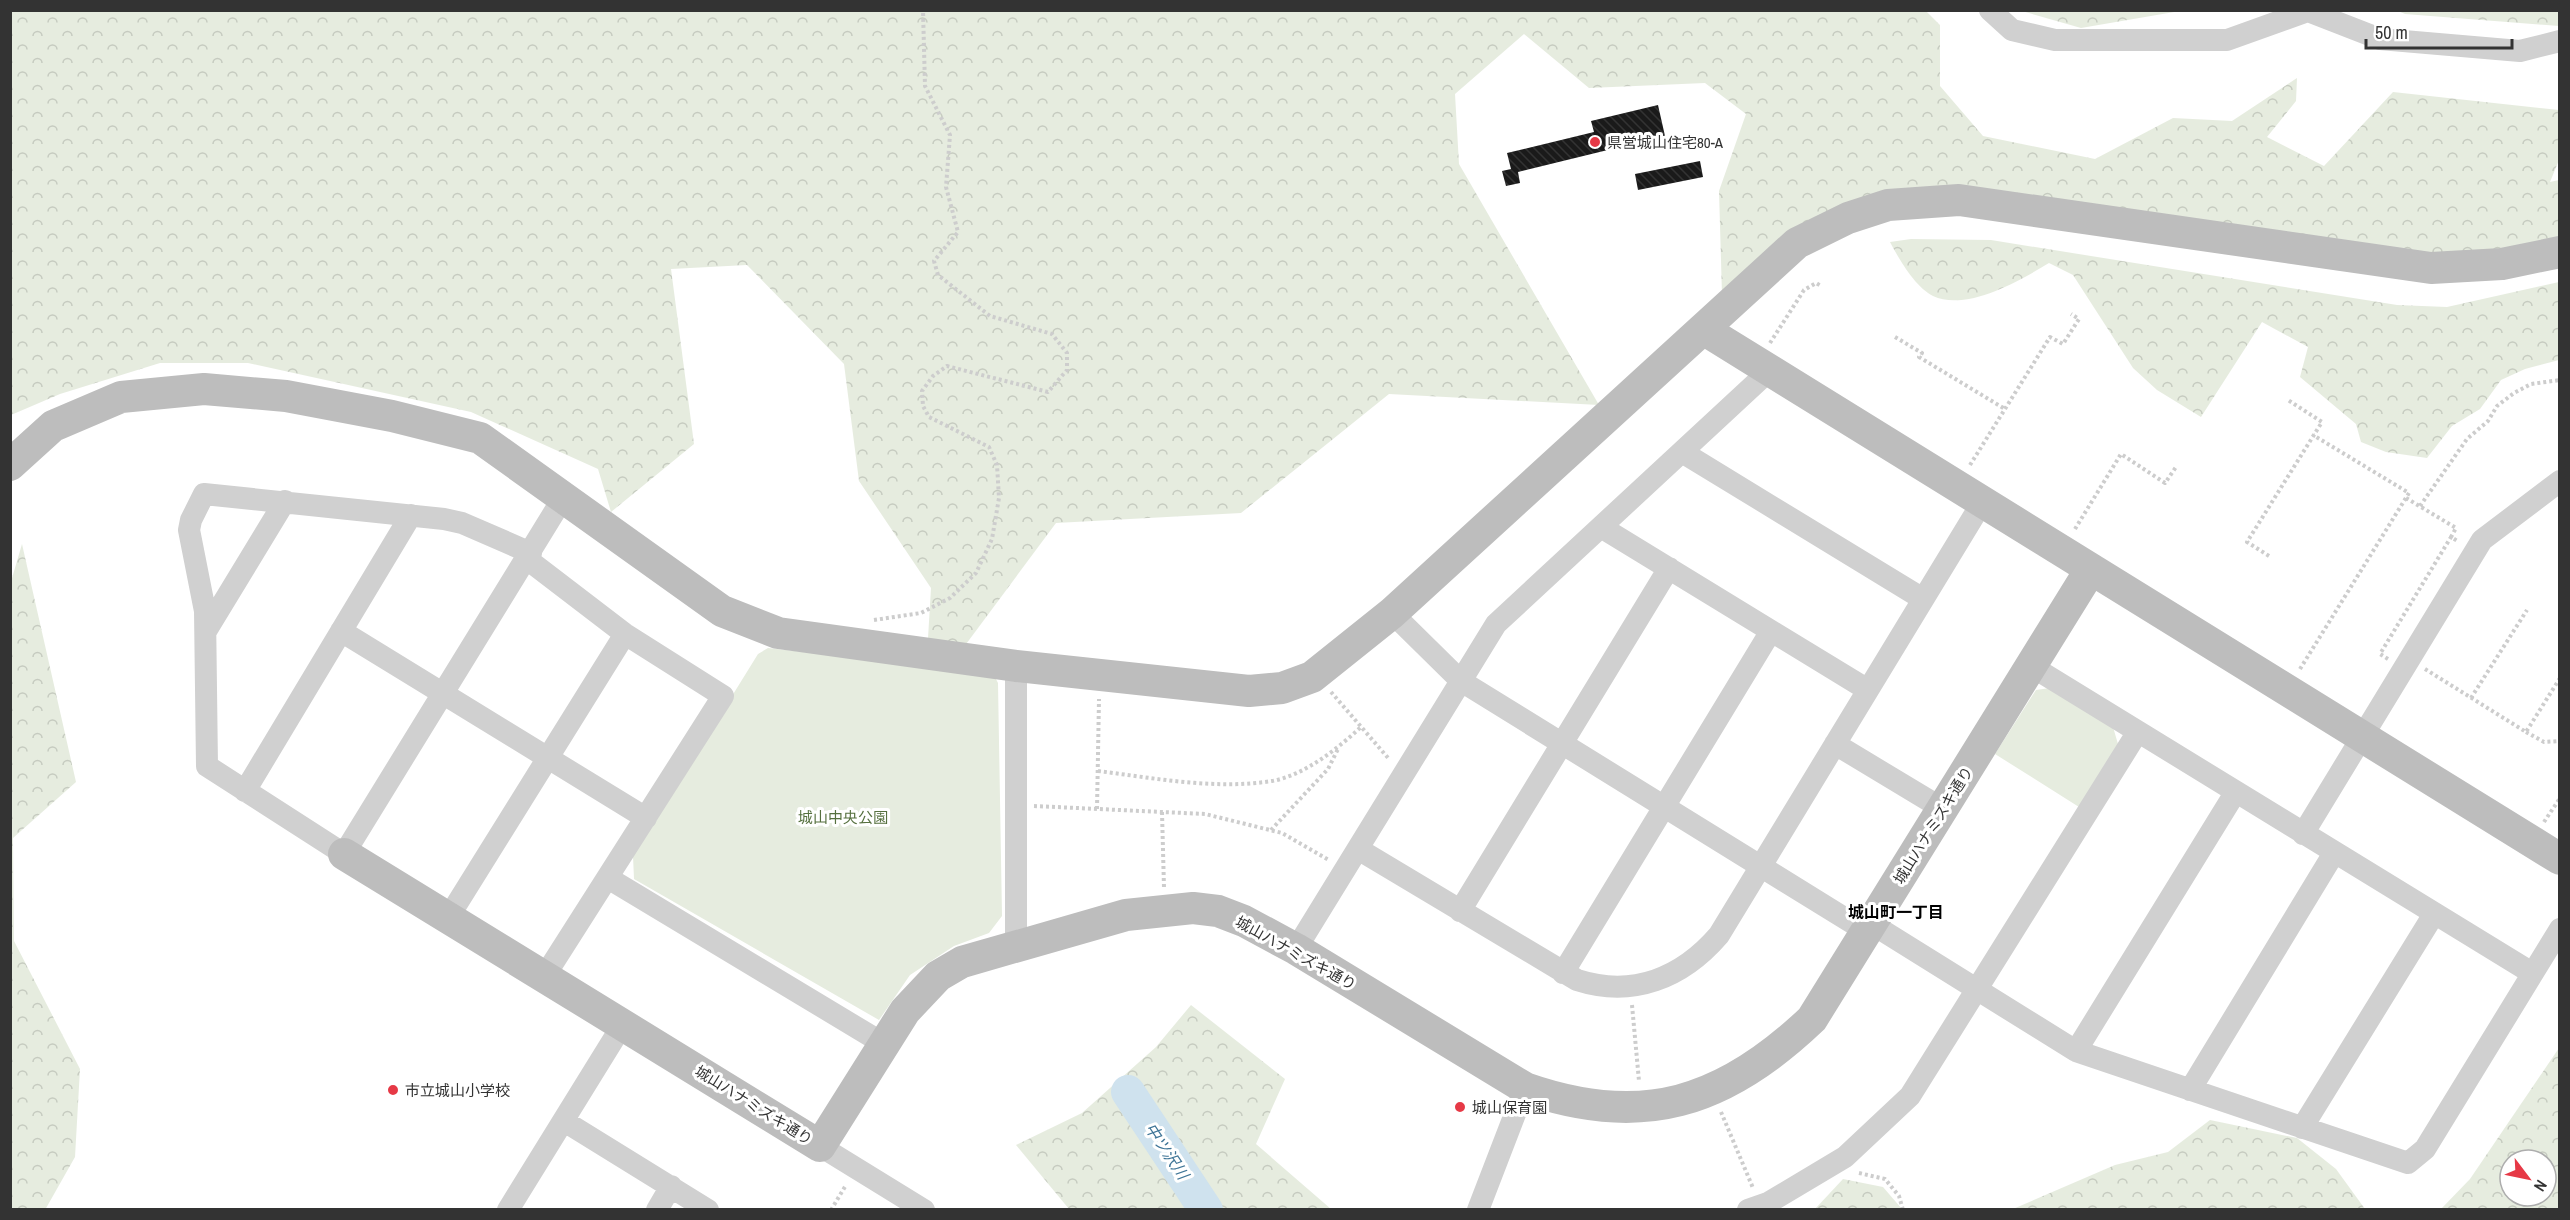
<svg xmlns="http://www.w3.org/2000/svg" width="2570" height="1220" font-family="'Archivo Narrow','Noto Sans JP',sans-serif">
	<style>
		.green { fill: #e6ecdf }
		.forest { fill: url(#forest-crowns); fill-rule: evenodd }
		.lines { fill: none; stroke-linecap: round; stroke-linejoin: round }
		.river { stroke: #cfe2ee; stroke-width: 34 }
		.building { fill: url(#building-back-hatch) }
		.path { stroke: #cdcdcd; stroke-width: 4; stroke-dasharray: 3 3; stroke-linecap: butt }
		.street { stroke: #d0d0d0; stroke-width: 22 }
		.secondary { stroke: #bdbdbd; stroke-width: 32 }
		.poi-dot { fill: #e63946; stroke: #fff; stroke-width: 2 }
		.labels { text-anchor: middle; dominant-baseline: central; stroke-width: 6; stroke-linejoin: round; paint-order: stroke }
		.poi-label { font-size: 15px; fill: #333; stroke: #fff; text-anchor: start }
		.park-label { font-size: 15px; fill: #56703f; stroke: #fff }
		.street-label { font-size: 15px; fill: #333; stroke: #fff }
		.neighbourhood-label { font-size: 16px; font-weight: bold; fill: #000; stroke: #fff }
		.water-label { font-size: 16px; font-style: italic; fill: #3f7597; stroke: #fff }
	</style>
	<defs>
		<pattern id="forest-crowns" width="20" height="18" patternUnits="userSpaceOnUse" patternTransform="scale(1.5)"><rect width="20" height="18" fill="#e6ecdf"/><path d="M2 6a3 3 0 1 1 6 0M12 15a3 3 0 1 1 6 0" fill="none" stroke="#c6cbc0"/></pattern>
		<pattern id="building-back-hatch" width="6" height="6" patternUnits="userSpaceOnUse" patternTransform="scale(1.5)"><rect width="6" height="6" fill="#1a1a1a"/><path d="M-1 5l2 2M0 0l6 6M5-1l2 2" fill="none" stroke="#333"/></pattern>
	</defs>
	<rect width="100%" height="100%" fill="#fff"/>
	<path class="green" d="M768,648L993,673L998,683L1002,916L989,933L954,946L910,975L879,1020L634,879L633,856L758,654Z
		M2050,688L2113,727L2118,744L2079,807L1995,754L2036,690Z"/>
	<path class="forest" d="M1925,10L1940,25V86L1983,136L2095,159L2173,118L2232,121L2297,78L2296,101L2267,137L2324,166L2393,92L2559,110V160L2550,182L2559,180V245L2463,267L1899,193L1722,295L1719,191L1746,114L1705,83L1589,88L1524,34L1455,94L1459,164L1599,405L1389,394L1241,513L1056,523L952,663L927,655L931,588L859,481L844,364L747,265L671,269L694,444L611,512L598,469L471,412L248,363H160L60,394L11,415V11Z
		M2022,11H2180L2081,28Z
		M2398,11H2559V26L2405,14Z
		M1911,239L1991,240L2397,305L2447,307L2559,282V360L2525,369L2501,380L2480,409L2452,426L2427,458L2386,452L2361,442L2356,424L2300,377L2308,347L2262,322L2201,417L2157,390L2133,368L2073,275L2049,263C2021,280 1966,312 1933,296C1915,287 1899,259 1890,242Z
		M22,544L76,782L13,838L14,941L80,1069L75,1157L45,1210L10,1209V585Z
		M1191,1005L1285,1079L1256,1144L1331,1209H1069L1016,1145L1082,1113L1156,1047Z
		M2559,1048V1209H2441L2470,1179ZM2510,1160H2546V1196H2510Z
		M2210,1120L2297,1138L2336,1169L2365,1209H2013L2115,1165L2168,1152Z
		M1843,1179L1883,1187L1902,1209H1815Z"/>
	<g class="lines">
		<path class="river" d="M1128,1092L1206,1210"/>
	</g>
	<path class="building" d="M1658,105L1665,136L1518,172L1520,183L1506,186L1502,171L1511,169L1507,153L1594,132L1591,121Z
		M1700,161L1703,177L1638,190L1635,174Z"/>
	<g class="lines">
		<path class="path" d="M1895,337L1922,353L1919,357L2005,409
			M1770,343L1804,290L1816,283L1821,286
			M1970,465L2050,337L2063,344L2079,319L2071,314
			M2406,498L2456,528L2451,537L2459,542
			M2420,506L2467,439L2488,421L2497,406L2514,393L2531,384L2560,380
			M2075,529L2121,454L2165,483L2176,467
			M2269,556L2247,542L2322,422L2288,400
			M874,620L921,613L950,598L976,573L992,539L999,498L997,465L989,447L929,417L923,406L922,391L933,376L947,366L1048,392L1067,370V353L1052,334L990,316L938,275L934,261L958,232L946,187L950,135L925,86L923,10
			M2388,659L2380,654L2451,537
			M2300,669L2409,493L2313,435
			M2425,669L2526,732L2560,678
			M1331,692L1389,759
			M2471,698L2527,610
			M2526,732L2544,742L2560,741
			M1098,771C1154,778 1214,790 1272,781C1305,775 1337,749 1361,727
			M1034,806L1205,814L1282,833L1329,860
			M1097,809L1099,699
			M1162,812L1164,888
			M2544,822L2560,798
			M1271,830L1328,769L1338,749
			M1632,1005L1639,1081
			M1721,1112L1753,1188
			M1859,1173L1885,1179L1899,1196L1903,1210
			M831,1210L846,1185"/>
		<path class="street" d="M1990,10L2012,30L2055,40H2227L2308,11L2380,39L2520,51L2560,41
			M1682,452L1923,599
			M1601,527L1868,690
			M531,553L462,523L444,519L204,494L191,520L189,530L205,611L207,766L344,854L563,498
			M527,559L625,634L723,696L544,977
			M1392,613L1461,681L1867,932
			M206,631L285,501
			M341,631L646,818
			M1016,666V946
			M2031,666L2532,973
			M1835,744L1943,809
			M245,791L411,515
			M2303,834L2482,540L2560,481
			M1358,849L1577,980C1633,998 1682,978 1719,935L1983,501
			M608,878L884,1044
			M1460,911L1669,568
			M448,918L625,634
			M1872,924L2076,1051L2408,1163L2425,1149L2560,929
			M1296,949L1496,624L1770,370
			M1563,973L1771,631
			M2076,1051L2235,793
			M2190,1090L2334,853
			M564,1121L708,1210
			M2302,1128L2434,914
			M820,1146L924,1210
			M508,1210L623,1024
			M657,1210L671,1186
			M1478,1210L1525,1088
			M1748,1210L1768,1203L1845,1157L1910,1096L2137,733"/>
		<path class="secondary" d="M1703,329L2560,859
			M10,465L53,426L121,397L204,389L286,396L392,416L480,438L722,611L778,633L1016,666L1249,691L1282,688L1312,677L1392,613L1797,243L1848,218L1888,205L1959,200L2431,268L2502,264L2560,252
			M344,854L820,1146L905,1011L938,976L962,962L1126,915L1193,908L1218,911L1244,921L1296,949L1525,1088C1642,1129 1724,1103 1812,1019L2091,569"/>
	</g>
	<g class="poi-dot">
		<circle cx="1595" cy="142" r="6"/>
		<circle cx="393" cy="1090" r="6"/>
		<circle cx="1460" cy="1107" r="6"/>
	</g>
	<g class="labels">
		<g class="poi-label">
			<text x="1607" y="142">県営城山住宅80-A</text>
			<text x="405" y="1090">市立城山小学校</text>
			<text x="1472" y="1107">城山保育園</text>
		</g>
		<g class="park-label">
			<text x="843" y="817">城山中央公園</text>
		</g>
		<g class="street-label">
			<text transform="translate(1933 825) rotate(-58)">城山ハナミズキ通り</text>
			<text transform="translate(1296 953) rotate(29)">城山ハナミズキ通り</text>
			<text transform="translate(754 1105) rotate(32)">城山ハナミズキ通り</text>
		</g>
		<g class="neighbourhood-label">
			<text x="1896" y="912">城山町一丁目</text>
		</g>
		<g class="water-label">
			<text transform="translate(1167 1151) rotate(56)">中ツ沢川</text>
		</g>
	</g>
	<rect width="2570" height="1220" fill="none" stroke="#333333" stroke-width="24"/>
	<g transform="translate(2528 1178) rotate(122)"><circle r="28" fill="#ffffff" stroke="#adadad" stroke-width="1.5"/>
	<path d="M0-4.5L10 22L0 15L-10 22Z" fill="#e63946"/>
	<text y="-9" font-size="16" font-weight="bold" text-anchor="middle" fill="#333333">N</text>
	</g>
	<path d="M2366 39v9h146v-9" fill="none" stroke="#333333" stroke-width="3"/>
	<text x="2375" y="39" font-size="18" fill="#333333" stroke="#ffffff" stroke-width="4.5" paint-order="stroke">50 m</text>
</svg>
